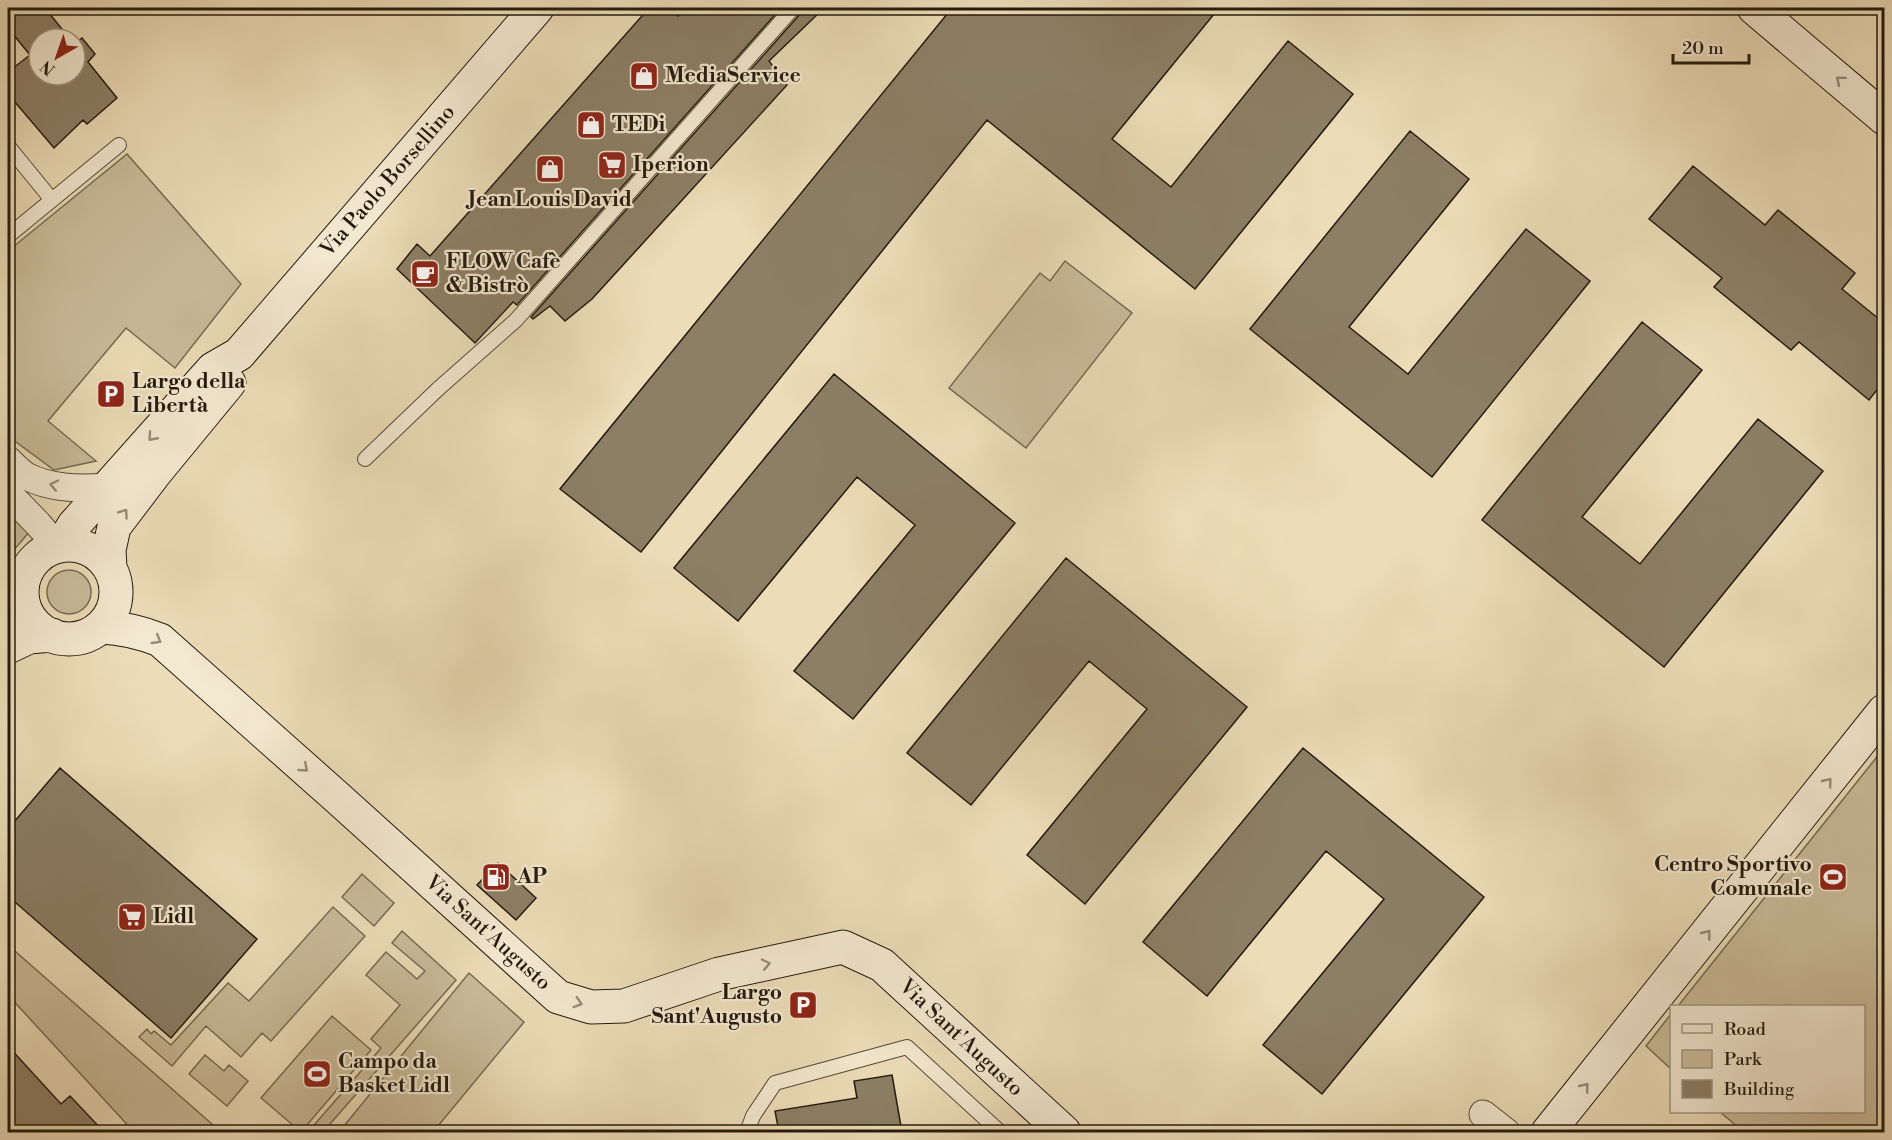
<svg xmlns="http://www.w3.org/2000/svg" width="1892" height="1140" font-family="'Libre Bodoni',serif">
	<style>
		.green { fill: #cabb9a; stroke: #766b54; stroke-width: 1.5 }
		.building { fill: #8c7f66; stroke: #231b0f; stroke-width: 1.5 }
		.lines { fill: none; stroke-linecap: round; stroke-linejoin: round }
		.lane-casing { stroke: #554b39; stroke-width: 16 }
		.street-casing { stroke: #554b39; stroke-width: 29 }
		.secondary-casing { stroke: #231b0f; stroke-width: 35 }
		.lane { stroke: #f3e8d0; stroke-width: 14 }
		.street { stroke: #f3e8d0; stroke-width: 27 }
		.secondary { stroke: #f3e8d0; stroke-width: 33 }
		.oneway { stroke: #958c79 }
		.labels { text-anchor: middle; dominant-baseline: central; stroke-width: 4.5; stroke-linejoin: round; paint-order: stroke }
		.poi-label { font-size: 21px; font-weight: bold; fill: #231b0f; stroke: #f3e8d0; text-anchor: start }
		.street-label { font-size: 21px; fill: #231b0f; stroke: #f3e8d0 }
	</style>
	<rect width="100%" height="100%" fill="#ecdcb7"/>
	<filter id="stains"><feTurbulence type="fractalNoise" baseFrequency=".00333" numOctaves="4"/><feColorMatrix values="0 0 0 0 .2 0 0 0 0 .09 0 0 0 0 .02 0 0 0 .5 -.17"/></filter>
	<radialGradient id="worn" r=".72"><stop offset=".6" stop-color="#630" stop-opacity="0"/><stop offset="1" stop-color="#630" stop-opacity=".3"/></radialGradient>
	<path class="green" d="M127,154L241,284L175,368L126,328L48,421L96,461L54,470L8,436V251Z
		M1065,261L1132,313L1026,448L949,388L1040,273L1050,281Z
		M8,506L30,531L8,557Z
		M47 592a22 22 0 1 1 44 0a22 22 0 1 1-44 0Z
		M1884,748V1132H1744L1720,1112H1864V1006H1678Z
		M362,874L394,903L374,926L342,897Z
		M333,907L365,936L271,1041L262,1033L241,1057L206,1026L172,1066L139,1037L147,1029L151,1034L154,1031L171,1045L228,983L249,1001Z
		M402,931L456,980L323,1132H308L381,1048L371,1039L400,1005L366,975L386,952L417,979L425,971L392,943Z
		M8,945L221,1132H134L8,995Z
		M469,973L524,1022L433,1132H339Z
		M1671,1014V1069L1646,1046Z
		M332,1016L371,1050L301,1132L261,1098Z
		M205,1055L224,1071L229,1065L248,1081L227,1106L189,1074Z"/>
	<path class="building" d="M8,8H45L70,39H39V75H75V43L82,38L95,54L88,62L117,98L87,124L83,120L54,148L8,94V72L30,55L8,28Z
		M649,8H668L678,16L685,8H781L517,305L513,302L475,343L397,269L417,244L430,256Z
		M802,8H824L769,61L787,85L592,299L565,321L550,306L533,319L531,317L800,14Z
		M952,8H1219L1112,139L1171,187L1288,41L1353,94L1195,289L987,120L641,552L560,489Z
		M1410,131L1469,179L1349,327L1408,374L1526,229L1590,281L1432,477L1250,329Z
		M1693,166L1765,225L1778,210L1855,273L1842,289L1884,323V381L1869,400L1799,342L1791,350L1714,287L1722,278L1649,219Z
		M1642,322L1702,370L1582,517L1640,564L1758,419L1823,471L1664,667L1482,520Z
		M834,374L1015,523L853,719L794,671L915,525L857,477L738,621L674,568Z
		M1066,558L1247,707L1085,904L1027,855L1147,709L1089,661L971,805L907,753Z
		M1303,748L1484,897L1322,1094L1263,1045L1384,899L1326,851L1207,996L1143,942Z
		M60,768L257,939L171,1038L8,896V829Z
		M498,863L536,898L516,920L477,885Z
		M8,1046L61,1104L70,1096L104,1132H8Z
		M892,1075L902,1132H779L775,1111L857,1098L854,1081Z"/>
	<g class="lines">
		<g class="lane-casing">
			<path id="lane" d="M8,146L52,200
				M8,236L119,145
				M365,459L438,389L516,320L793,8
				M747,1132L753,1116L775,1083L907,1047L1000,1132"/>
		</g>
		<g class="street-casing">
			<path id="street" d="M8,460C13,465 20,472 26,476C51,489 80,489 107,487
				M8,493L38,524L57,546
				M1483,1114L1506,1132"/>
		</g>
		<g class="secondary-casing">
			<path id="secondary" d="M1754,8L1884,118
				M22 592a47 47 0 1 1 94 0a47 47 0 1 1-94 0Z
				M61,546L74,525L213,369L239,354L537,8
				M110,568L109,550L114,527L155,473L229,383
				M101,627C123,628 140,632 160,640L340,800L558,997L591,1007L624,1006L719,974L843,947L882,965L1064,1132
				M8,647L29,637L52,635
				M1548,1132L1884,711"/>
		</g>
		<use href="#lane" class="lane"/>
		<use href="#street" class="street"/>
		<use href="#secondary" class="secondary"/>
	</g>
	<defs><path id="oneway-chevron" d="M-2-3.5L2.5 0L-2 3.5" fill="none" stroke-width="1.6" stroke-linecap="round" stroke-linejoin="round" transform="scale(1.5)"/></defs>
	<g class="oneway">
		<use href="#oneway-chevron" transform="translate(1840 80) rotate(-140)"/>
		<use href="#oneway-chevron" transform="translate(152 437) rotate(132)"/>
		<use href="#oneway-chevron" transform="translate(54 485) rotate(-168)"/>
		<use href="#oneway-chevron" transform="translate(124 513) rotate(-55)"/>
		<use href="#oneway-chevron" transform="translate(157 640) rotate(31)"/>
		<use href="#oneway-chevron" transform="translate(304 768) rotate(41)"/>
		<use href="#oneway-chevron" transform="translate(1828 782) rotate(-51)"/>
		<use href="#oneway-chevron" transform="translate(1707 934) rotate(-51)"/>
		<use href="#oneway-chevron" transform="translate(766 964) rotate(-12)"/>
		<use href="#oneway-chevron" transform="translate(578 1003) rotate(18)"/>
		<use href="#oneway-chevron" transform="translate(1585 1087) rotate(-51)"/>
	</g>
	<defs>
		<g id="shop-square" transform="scale(1.5)"><rect x="-9" y="-9" width="18" height="18" rx="4" fill="#8f2418" stroke="#f3e8d0"/><path d="M-5-2.5h2.3a2.7 3.5 0 0 1 5.4 0H5L5.5 6h-11ZM-1.5-2.5h3a1.5 2.3 0 0 0-3 0Z" fill="#fff"/></g>
		<g id="supermarket-square" transform="scale(1.5)"><rect x="-9" y="-9" width="18" height="18" rx="4" fill="#8f2418" stroke="#f3e8d0"/><path d="M-6-5.5h2.5l.6 2H6L4.5 2H-2.5L-4.4-4H-6ZM-1.5 3.2a1.3 1.3 0 1 0 .1 0ZM3 3.2a1.3 1.3 0 1 0 .1 0Z" fill="#fff"/></g>
		<g id="cafe-square" transform="scale(1.5)"><rect x="-9" y="-9" width="18" height="18" rx="4" fill="#8f2418" stroke="#f3e8d0"/><path d="M-5.5-4.5H6V0H3Q3 3.5 0 3.5H-2.5Q-5.5 3.5-5.5 0ZM3-3.2v2h1.7v-2ZM-6 4.5H4V6H-6Z" fill="#fff"/></g>
		<g id="parking-square" transform="scale(1.5)"><rect x="-9" y="-9" width="18" height="18" rx="4" fill="#8f2418" stroke="#f3e8d0"/><path d="M-3.5-5.5H1a3.5 3.5 0 0 1 0 7H-1V5.5H-3.5ZM-1-3.4V-.6H.8a1.4 1.4 0 0 0 0-2.8Z" fill="#fff"/></g>
		<g id="fuel-square" transform="scale(1.5)"><rect x="-9" y="-9" width="18" height="18" rx="4" fill="#8f2418" stroke="#f3e8d0"/><path d="M-5.5-6h7V0h2V4h1.3V-2.5L3-4.5l.8-.8L6-3V5H2.5V1h-1V6h-7ZM-4.2-4.7v3.2H.2V-4.7Z" fill="#fff"/></g>
		<g id="stadium-square" transform="scale(1.5)"><rect x="-9" y="-9" width="18" height="18" rx="4" fill="#8f2418" stroke="#f3e8d0"/><path d="M0-5a6.5 5 0 1 0 0 10a6.5 5 0 1 0 0-10ZM-3.5-1.8h7v3.6h-7Z" fill="#fff"/></g>
	</defs>
	<g fill-rule="evenodd">
		<use href="#shop-square" x="644" y="76"/>
		<use href="#shop-square" x="591" y="125"/>
		<use href="#supermarket-square" x="612" y="165"/>
		<use href="#shop-square" x="550" y="169"/>
		<use href="#cafe-square" x="425" y="274"/>
		<use href="#parking-square" x="111" y="394"/>
		<use href="#fuel-square" x="496" y="877"/>
		<use href="#stadium-square" x="1833" y="877"/>
		<use href="#supermarket-square" x="132" y="917"/>
		<use href="#parking-square" x="803" y="1005"/>
		<use href="#stadium-square" x="317" y="1074"/>
	</g>
	<g class="labels">
		<g class="poi-label">
			<text x="665" y="76">MediaService</text>
			<text x="612" y="125">TEDi</text>
			<text x="633" y="165">Iperion</text>
			<text x="550" y="200" text-anchor="middle">Jean Louis David</text>
			<text x="446" y="262">FLOW Cafè<tspan x="446" dy="24">&amp; Bistrò</tspan></text>
			<text x="132" y="382">Largo della<tspan x="132" dy="24">Libertà</tspan></text>
			<text x="1812" y="865" text-anchor="end">Centro Sportivo<tspan x="1812" dy="24">Comunale</tspan></text>
			<text x="517" y="877">AP</text>
			<text x="153" y="917">Lidl</text>
			<text x="782" y="993" text-anchor="end">Largo<tspan x="782" dy="24">Sant'Augusto</tspan></text>
			<text x="338" y="1062">Campo da<tspan x="338" dy="24">Basket Lidl</tspan></text>
		</g>
		<g class="street-label">
			<text transform="translate(388 181) rotate(-49)">Via Paolo Borsellino</text>
			<text transform="translate(488 933) rotate(42)">Via Sant'Augusto</text>
			<text transform="translate(961 1038) rotate(43)">Via Sant'Augusto</text>
		</g>
	</g>
	<rect width="1892" height="1140" fill="none" stroke="#ecdcb7" stroke-width="30"/>
	<rect x="9" y="9" width="1874" height="1122" fill="none" stroke="#231b0f" stroke-width="3"/>
	<rect x="15" y="15" width="1862" height="1110" fill="none" stroke="#231b0f" stroke-width="1.5"/>
	<rect x="1670" y="1005" width="195" height="108" fill="#f3e8d0" stroke="#a09683" stroke-width="1.5"/>
	<rect x="1682" y="1024" width="30" height="9" fill="#f3e8d0" stroke="#a09683" stroke-width="1.5"/>
	<text x="1724" y="1035" font-size="18" fill="#231b0f">Road</text>
	<rect x="1682" y="1050" width="30" height="18" fill="#cabb9a" stroke="#a09683" stroke-width="1.5"/>
	<text x="1724" y="1065" font-size="18" fill="#231b0f">Park</text>
	<rect x="1682" y="1080" width="30" height="18" fill="#8c7f66" stroke="#a09683" stroke-width="1.5"/>
	<text x="1724" y="1095" font-size="18" fill="#231b0f">Building</text>
	<g transform="translate(57 57) rotate(220)"><circle r="28" fill="#f3e8d0" stroke="#a09683" stroke-width="1.5"/>
	<path d="M0-4.5L10 22L0 15L-10 22Z" fill="#8f2418"/>
	<text y="-9" font-size="16" font-weight="bold" text-anchor="middle" fill="#231b0f">N</text>
	</g>
	<path d="M1673 54v9h76v-9" fill="none" stroke="#231b0f" stroke-width="3"/>
	<text x="1682" y="54" font-size="18" fill="#231b0f" stroke="#f3e8d0" stroke-width="4.5" paint-order="stroke">20 m</text>
	<rect width="100%" height="100%" filter="url(#stains)"/>
	<rect width="100%" height="100%" fill="url(#worn)"/>
</svg>
